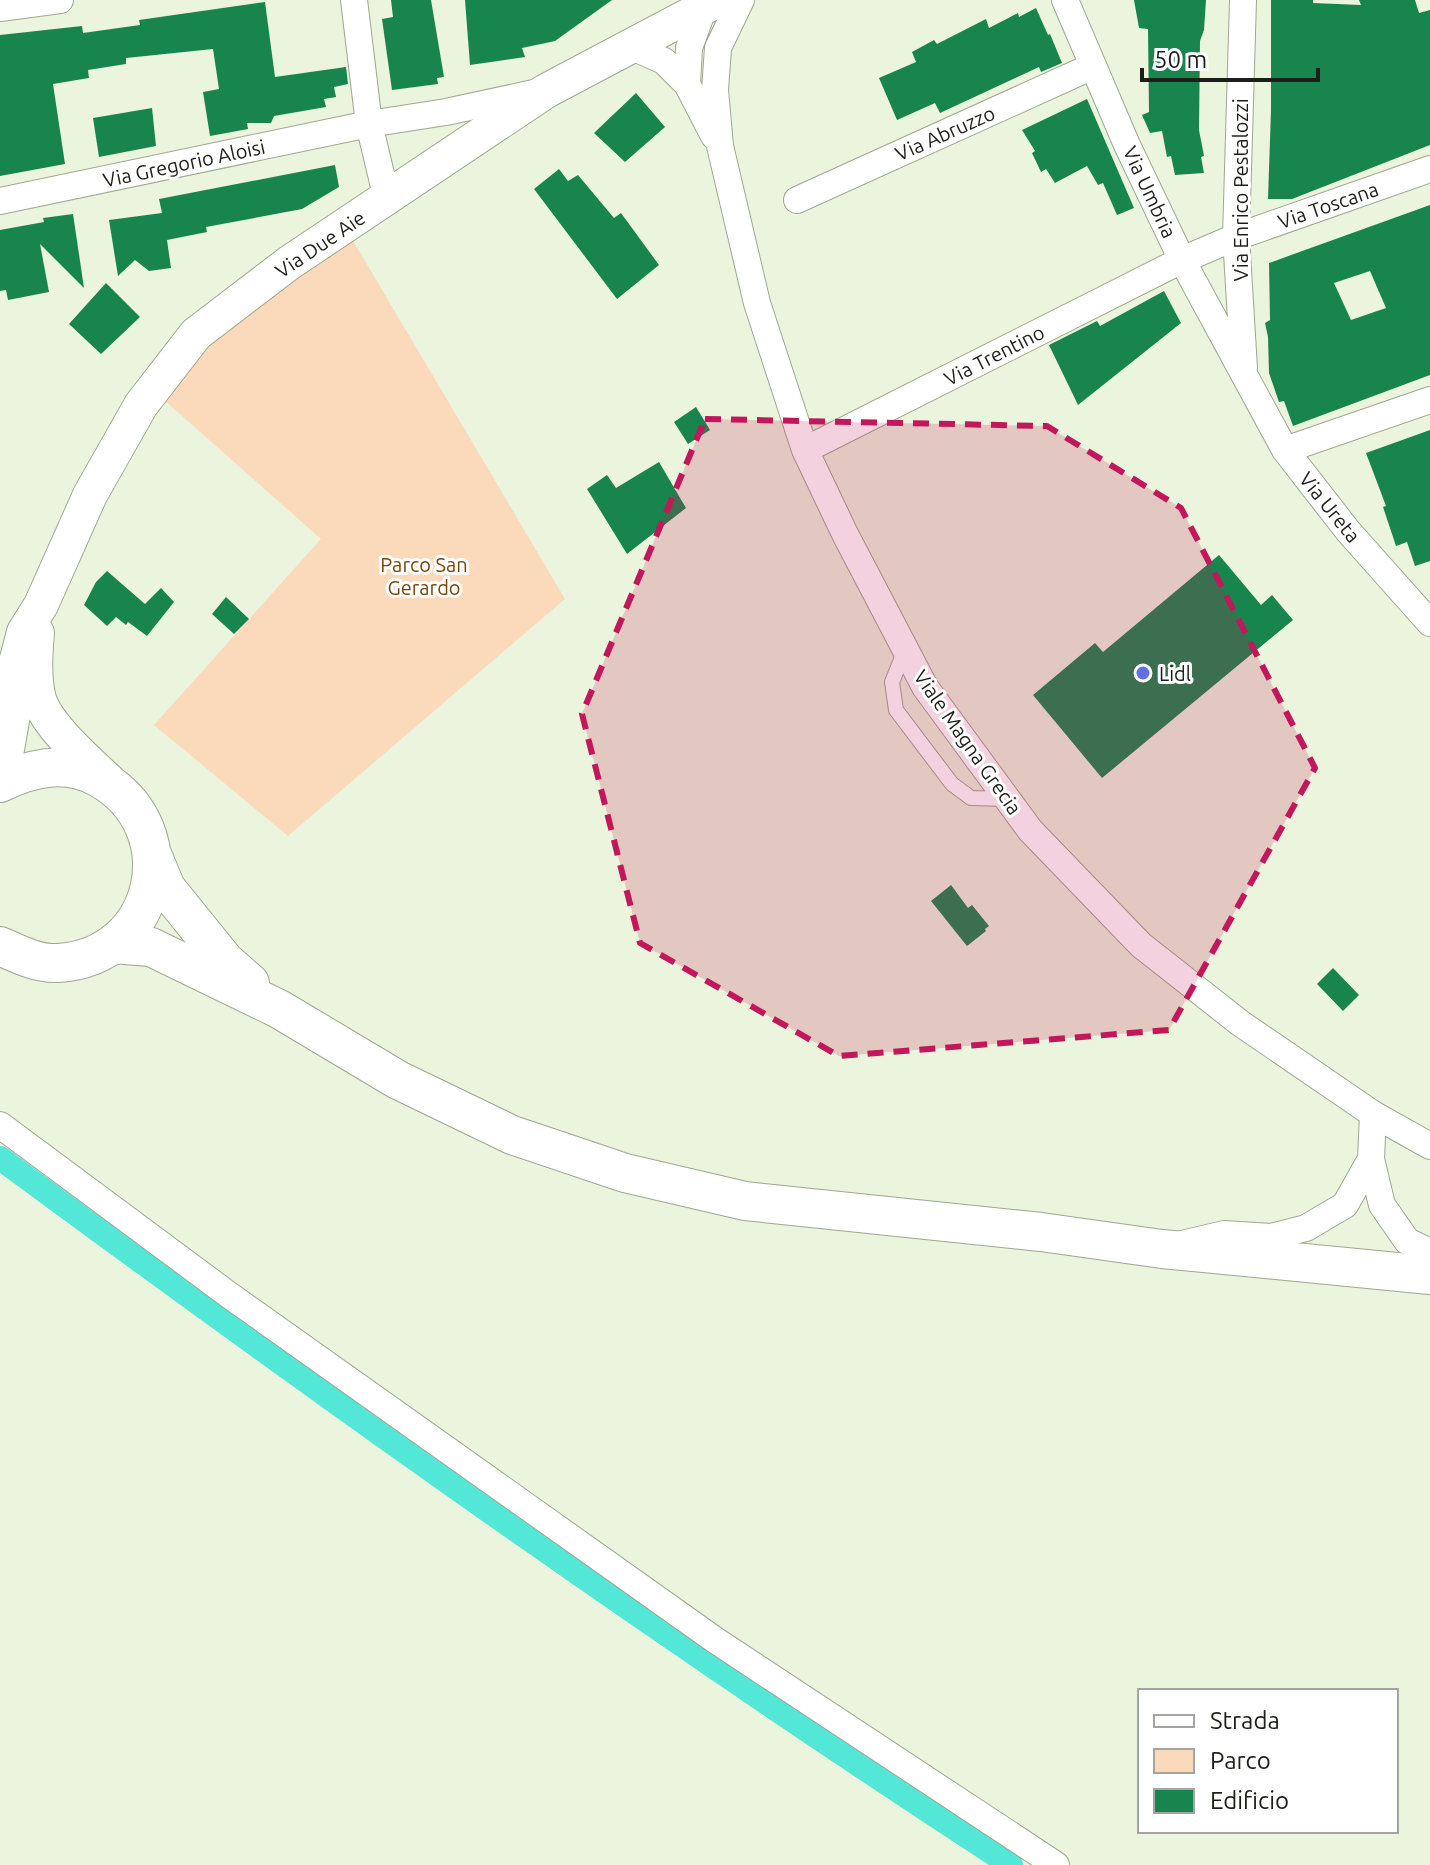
<svg xmlns="http://www.w3.org/2000/svg" width="1430" height="1865" font-family="Ubuntu,sans-serif">
	<style>
		.green { fill: #fbd9bb }
		.lines { fill: none; stroke-linecap: round; stroke-linejoin: round }
		.canal { stroke: #53e7d8; stroke-width: 24 }
		.building { fill: #19854e; fill-rule: evenodd }
		.service-casing { stroke: #9ea791; stroke-width: 16 }
		.minor-casing { stroke: #9ea791; stroke-width: 28 }
		.tertiary-casing { stroke: #9ea791; stroke-width: 36 }
		.secondary-casing { stroke: #9ea791; stroke-width: 40 }
		.service { stroke: #fff; stroke-width: 14 }
		.minor { stroke: #fff; stroke-width: 26 }
		.tertiary { stroke: #fff; stroke-width: 34 }
		.secondary { stroke: #fff; stroke-width: 38 }
		.marked { fill: #c2185b; fill-opacity: 0.2; stroke: #c2185b; stroke-width: 6; stroke-dasharray: 16 10; stroke-linejoin: round }
		.poi-dot { fill: #636de6; stroke: #fff; stroke-width: 3 }
		.labels { text-anchor: middle; dominant-baseline: central; stroke-width: 6; stroke-linejoin: round; paint-order: stroke }
		.street-label { font-size: 20px; fill: #1c1f17; stroke: #fff }
		.park-label { font-size: 20px; fill: #78470e; stroke: #fff }
		.poi-label { font-size: 20px; fill: #1c1f17; stroke: #fff; text-anchor: start }
	</style>
	<rect width="100%" height="100%" fill="#ebf4dd"/>
	<path class="green" d="M352,239L565,599L288,836L154,725L321,539L163,399L195,359L228,329Z"/>
	<g class="lines">
		<path class="canal" d="M0,1158C331,1402 666,1641 1011,1865"/>
	</g>
	<path class="building" d="M391,0H431L444,77L437,78L438,84L392,90L382,19L393,17Z
		M465,0H612L555,41L522,48L525,57L470,65Z
		M1134,0H1206L1204,30L1200,41L1199,130L1204,156L1201,157L1204,173L1175,175L1171,156L1167,157L1162,131L1150,133L1142,115L1149,112L1148,29L1139,28Z
		M1271,0H1313V3L1361,5L1359,0H1415L1419,13L1430,10V145L1292,199H1268L1271,110Z
		M265,2L275,77L346,67L348,84L334,87L336,97L324,99L326,107L274,116L271,123H247L248,129L210,136L203,92L219,89L213,49L126,58V64L88,70L89,78L53,84L65,164L0,176V35L82,26L83,33L140,25L139,20Z
		M1036,8L1048,35L1050,34L1062,63L1041,72L1039,67L940,113L935,103L897,120L879,78L916,62L912,52L934,40L937,44L986,19L989,28L1018,13L1019,17Z
		M636,93L665,127L625,162L594,133Z
		M1087,99L1134,208L1117,215L1103,183L1098,185L1087,166L1055,183L1046,169L1041,172L1032,153L1035,151L1022,130Z
		M152,108L156,146L99,157L93,118Z
		M335,165L339,187L302,209L206,227L207,232L167,240L171,268L149,271L135,260L118,276L109,220L162,213L159,199Z
		M559,169L568,181L578,175L614,218L621,213L659,265L617,299L534,189Z
		M1430,205V375L1293,426L1284,401L1279,402L1269,373L1268,337L1265,323L1270,320L1269,263ZM1370,271L1386,308L1351,320L1334,283Z
		M73,214L84,288L40,244L49,292L8,300L6,290L0,291V230L44,222L43,218Z
		M106,283L140,317L101,354L69,324Z
		M1164,291L1181,323L1078,405L1049,345L1097,321L1100,326Z
		M696,407L710,430L688,444L674,422Z
		M1430,430V561L1415,566L1407,542L1396,546L1383,507L1386,506L1366,453Z
		M659,462L686,508L627,554L587,489L607,475L616,488Z
		M1219,555L1261,605L1272,595L1293,620L1102,778L1033,695L1095,643L1103,652Z
		M107,571L145,604L161,588L174,602L147,636L128,622L126,625L116,617L107,626L84,605L96,582Z
		M226,597L249,619L234,634L212,614Z
		M951,885L968,908L972,905L989,926L985,929L986,931L967,946L931,901Z
		M1333,968L1359,995L1343,1011L1317,984Z"/>
	<g class="lines">
		<g class="service-casing">
			<path id="service" d="M905,650L892,682L896,710L952,784L971,798L1008,799"/>
		</g>
		<g class="minor-casing">
			<path id="minor" d="M354,0L369,124L387,199
				M741,0L718,48L715,90L720,146L757,303L805,450L845,534L925,687L1030,830L1141,945L1240,1023L1373,1114L1430,1146
				M1065,0L1127,145L1182,260L1285,450L1348,531L1430,623
				M1243,0L1236,237L1244,368
				M0,8L60,0
				M630,46L664,61L687,84L714,136
				M687,84L689,48L704,7
				M797,200L1093,66
				M0,201L369,124L446,112L534,93
				M805,450L1182,260L1236,237L1430,169
				M1285,450L1430,400
				M1373,1114L1371,1159L1382,1205L1407,1241L1430,1252
				M0,1125L229,1295L715,1640L1056,1865
				M1182,1244L1224,1234L1271,1237L1306,1228L1345,1205L1371,1159"/>
		</g>
		<g class="tertiary-casing">
			<path id="tertiary" d="M37,633C35,653 34,676 38,695C43,723 89,762 109,781
				M0,713L11,682L24,632L41,605L90,495L141,405L196,334L289,263L546,91L718,0
				M1,783L13,715L12,690"/>
		</g>
		<g class="secondary-casing">
			<path id="secondary" d="M0,783C32,767 66,760 99,778C187,827 160,957 58,963C37,964 18,954 0,946
				M152,854L166,888L225,961L250,983
				M113,944L151,947L279,1009L398,1080L512,1135L625,1173L745,1201L1041,1232L1162,1249L1430,1275"/>
		</g>
		<use href="#service" class="service"/>
		<use href="#minor" class="minor"/>
		<use href="#tertiary" class="tertiary"/>
		<use href="#secondary" class="secondary"/>
	</g>
	<path class="marked" d="M705,419L1047,426L1181,508L1315,768L1169,1030L839,1056L640,943L582,714Z"/>
	<circle class="poi-dot" cx="1143" cy="673" r="8"/>
	<g class="labels">
		<g class="street-label">
			<text transform="translate(945 133) rotate(-24)">Via Abruzzo</text>
			<text transform="translate(184 163) rotate(-12)">Via Gregorio Aloisi</text>
			<text transform="translate(1240 190) rotate(-90)">Via Enrico Pestalozzi</text>
			<text transform="translate(1150 192) rotate(65)">Via Umbria</text>
			<text transform="translate(1328 205) rotate(-19)">Via Toscana</text>
			<text transform="translate(320 244) rotate(-34)">Via Due Aie</text>
			<text transform="translate(994 355) rotate(-27)">Via Trentino</text>
			<text transform="translate(1330 507) rotate(51)">Via Ureta</text>
			<text transform="translate(968 742) rotate(55)">Viale Magna Grecia</text>
		</g>
		<g class="park-label">
			<text x="424" y="564">Parco San<tspan x="424" dy="23">Gerardo</tspan></text>
		</g>
		<g class="poi-label">
			<text x="1159" y="673">Lidl</text>
		</g>
	</g>
	<rect x="1138" y="1689" width="260" height="144" fill="#ffffff" stroke="#a4a5a2" stroke-width="2"/>
	<rect x="1154" y="1715" width="40" height="12" fill="#ffffff" stroke="#a4a5a2" stroke-width="2"/>
	<text x="1210" y="1729" font-size="24" fill="#1c1f17">Strada</text>
	<rect x="1154" y="1749" width="40" height="24" fill="#fbd9bb" stroke="#a4a5a2" stroke-width="2"/>
	<text x="1210" y="1769" font-size="24" fill="#1c1f17">Parco</text>
	<rect x="1154" y="1789" width="40" height="24" fill="#19854e" stroke="#a4a5a2" stroke-width="2"/>
	<text x="1210" y="1809" font-size="24" fill="#1c1f17">Edificio</text>
	<path d="M1142 68v12h176v-12" fill="none" stroke="#1c1f17" stroke-width="4"/>
	<text x="1154" y="68" font-size="24" fill="#1c1f17" stroke="#ffffff" stroke-width="6" paint-order="stroke">50 m</text>
</svg>
